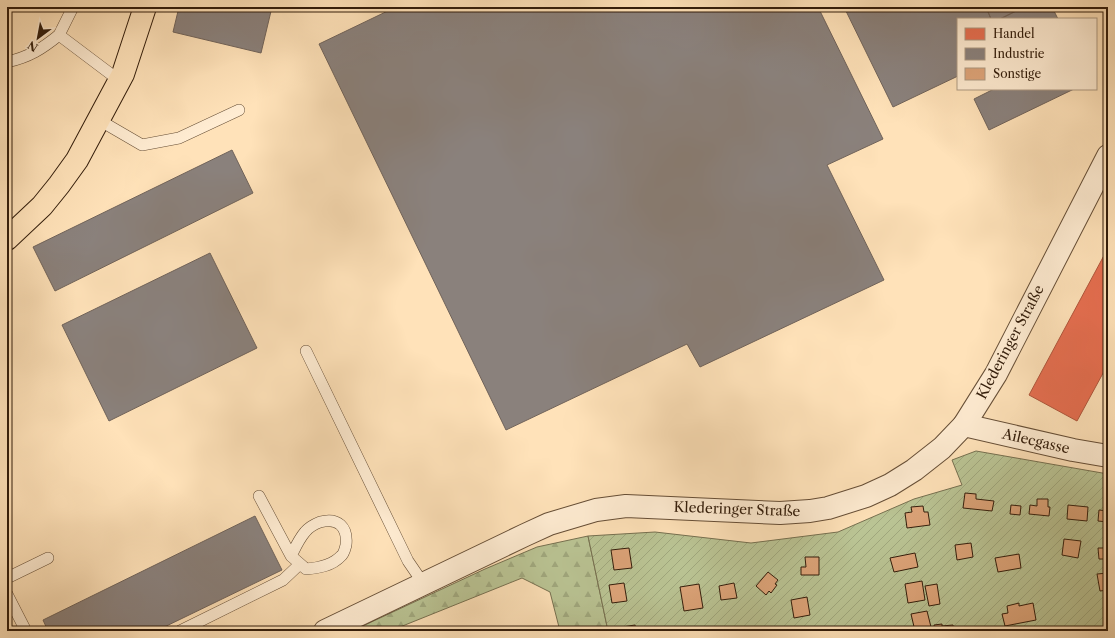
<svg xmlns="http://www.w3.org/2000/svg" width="1115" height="638" font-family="'Libre Caslon Text',serif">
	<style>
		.forest { fill: url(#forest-firs); stroke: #767050 }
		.garden { fill: url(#garden-furrows); stroke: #767050 }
		.shops { fill: #e76f51; stroke: #b1563c }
		.industry { fill: #8a817c; stroke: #70635a }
		.building { fill: #dda479; stroke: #331d0b }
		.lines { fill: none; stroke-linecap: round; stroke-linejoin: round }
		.service-casing { stroke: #664e36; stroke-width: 12 }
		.minor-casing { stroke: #664e36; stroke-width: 24 }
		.tertiary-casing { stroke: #664e36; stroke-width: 24 }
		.primary-casing { stroke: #331d0b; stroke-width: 24 }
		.service { stroke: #ffecd2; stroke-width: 11 }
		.minor { stroke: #ffecd2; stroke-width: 22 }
		.tertiary { stroke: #ffecd2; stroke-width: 22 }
		.primary { stroke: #ffe2b9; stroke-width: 22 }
		.labels { text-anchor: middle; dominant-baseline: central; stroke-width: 4; stroke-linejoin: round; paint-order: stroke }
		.street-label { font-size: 14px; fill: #331d0b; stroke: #ffecd2 }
	</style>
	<defs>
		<pattern id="forest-firs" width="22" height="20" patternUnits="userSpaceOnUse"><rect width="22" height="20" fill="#bac494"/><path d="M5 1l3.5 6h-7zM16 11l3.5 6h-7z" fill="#a0a87e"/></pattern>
		<pattern id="garden-furrows" width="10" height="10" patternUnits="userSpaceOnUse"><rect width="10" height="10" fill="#bac494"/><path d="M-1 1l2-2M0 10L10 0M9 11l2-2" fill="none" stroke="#a0a87e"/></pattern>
	</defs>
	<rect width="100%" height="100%" fill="#ffe2b9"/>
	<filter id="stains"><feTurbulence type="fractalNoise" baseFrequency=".005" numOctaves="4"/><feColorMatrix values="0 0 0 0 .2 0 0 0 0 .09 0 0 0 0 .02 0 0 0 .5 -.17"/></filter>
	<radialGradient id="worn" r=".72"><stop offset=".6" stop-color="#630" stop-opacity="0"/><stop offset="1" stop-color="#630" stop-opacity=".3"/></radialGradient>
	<path class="forest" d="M588,536L608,631H560L550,592L522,578L390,631H352L485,569L537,547Z"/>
	<path class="garden" d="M976,451L1108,474V631H608L588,536L655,532L751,543L838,532L914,499L962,485L952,460Z"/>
	<path class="shops" d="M1108,248V364L1077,421L1029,395Z"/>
	<path class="industry" d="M179,7H272L261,53L173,32Z
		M396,7H818L883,139L827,165L884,280L700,367L687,344L506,430L319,44Z
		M844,7H986L991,19H958V76L893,107Z
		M986,7H1024L1000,19H991Z
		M1024,7H1052L1058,19H1000Z
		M994,89H1074L989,130L974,99Z
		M232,150L253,193L55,291L33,247Z
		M210,253L257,348L109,421L62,325Z
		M255,516L282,570L156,631H48L43,620Z"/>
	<path class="building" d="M965,493L976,494V499L994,501L992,511L963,508Z
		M1037,499H1048V507H1050L1049,516L1029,514L1030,505L1037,506Z
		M1011,505L1021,506L1020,515L1010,514Z
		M1068,505L1088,507L1087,521L1067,519Z
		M923,506L924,512H928L930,525L907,528L905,513L912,512L911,507Z
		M1099,510L1108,511V522L1098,521Z
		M1064,539L1081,541L1078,558L1062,555Z
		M971,543L973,557L957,560L955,545Z
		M629,548L632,568L614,570L611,550Z
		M1098,548H1107V559H1099Z
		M915,553L918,567L894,572L890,558Z
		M1019,554L1021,568L998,572L995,558Z
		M805,557H819V575H801V567H806Z
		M768,572L778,580L775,584L777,585L771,593L769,591L766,595L756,586Z
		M1108,573V590L1100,591L1097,574Z
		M922,581L925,600L908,603L905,584Z
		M624,583L627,601L612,603L609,585Z
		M734,583L737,598L721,600L719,586Z
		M699,584L703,608L684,611L680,587Z
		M937,584L940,604L929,606L925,586Z
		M807,597L810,615L794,618L791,600Z
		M1019,603V606L1033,603L1036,620L1005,626L1002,614L1008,613L1007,606Z
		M927,611L932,631H915L911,614Z
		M942,624V626L953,625L954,631H935L934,625Z
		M635,625L636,631H616V628Z"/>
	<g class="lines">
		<g class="service-casing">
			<path id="service" d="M59,35L73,7
				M7,62C29,57 42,49 59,35L120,81
				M99,120L142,145L179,138L239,110
				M306,351L408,561L423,583
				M259,496L291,556L306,569C318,568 332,566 341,556C344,554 345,549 346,545C348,527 338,517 320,522C315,524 309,527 305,532C299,539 295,548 291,556
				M7,578L48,558
				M7,594L26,631
				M180,631L283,580L300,564"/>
		</g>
		<g class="minor-casing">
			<path id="minor" d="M964,425L1073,450L1108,456"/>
		</g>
		<g class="tertiary-casing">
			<path id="tertiary" d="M325,631L525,535L549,524L596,510L626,506L780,513L810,511L828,508L866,496L890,485L914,470L942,448L964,425L996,374L1108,156"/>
		</g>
		<g class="primary-casing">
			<path id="primary" d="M7,239L42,206L59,185L77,160L123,74L145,7"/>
		</g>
		<use href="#service" class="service"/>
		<use href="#minor" class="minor"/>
		<use href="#tertiary" class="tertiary"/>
		<use href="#primary" class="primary"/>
	</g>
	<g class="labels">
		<g class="street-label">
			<text transform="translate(1010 342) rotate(-62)">Klederinger Straße</text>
			<text transform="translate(1036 441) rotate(13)">Ailecgasse</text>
			<text transform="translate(737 509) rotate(2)">Klederinger Straße</text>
		</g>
	</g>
	<rect width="1115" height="638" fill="none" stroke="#ffe2b9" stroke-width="24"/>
	<rect x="8" y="8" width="1099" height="622" fill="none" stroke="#331d0b" stroke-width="2"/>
	<rect x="12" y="12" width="1091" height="614" fill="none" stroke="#331d0b"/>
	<rect x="957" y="18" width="140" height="72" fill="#ffecd2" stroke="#ad9982"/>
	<rect x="965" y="28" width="20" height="12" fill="#e76f51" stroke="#ad9982"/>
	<text x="993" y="38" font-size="12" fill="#331d0b">Handel</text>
	<rect x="965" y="48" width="20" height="12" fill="#8a817c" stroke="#ad9982"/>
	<text x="993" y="58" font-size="12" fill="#331d0b">Industrie</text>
	<rect x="965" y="68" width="20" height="12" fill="#dda479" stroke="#ad9982"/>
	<text x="993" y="78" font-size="12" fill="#331d0b">Sonstige</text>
	<g transform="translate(38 38) rotate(212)" stroke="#ffecd2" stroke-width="3" paint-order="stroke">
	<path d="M0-3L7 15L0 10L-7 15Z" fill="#331d0b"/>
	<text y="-6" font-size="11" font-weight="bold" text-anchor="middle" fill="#331d0b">N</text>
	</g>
	<rect width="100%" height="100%" filter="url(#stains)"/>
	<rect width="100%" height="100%" fill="url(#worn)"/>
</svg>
